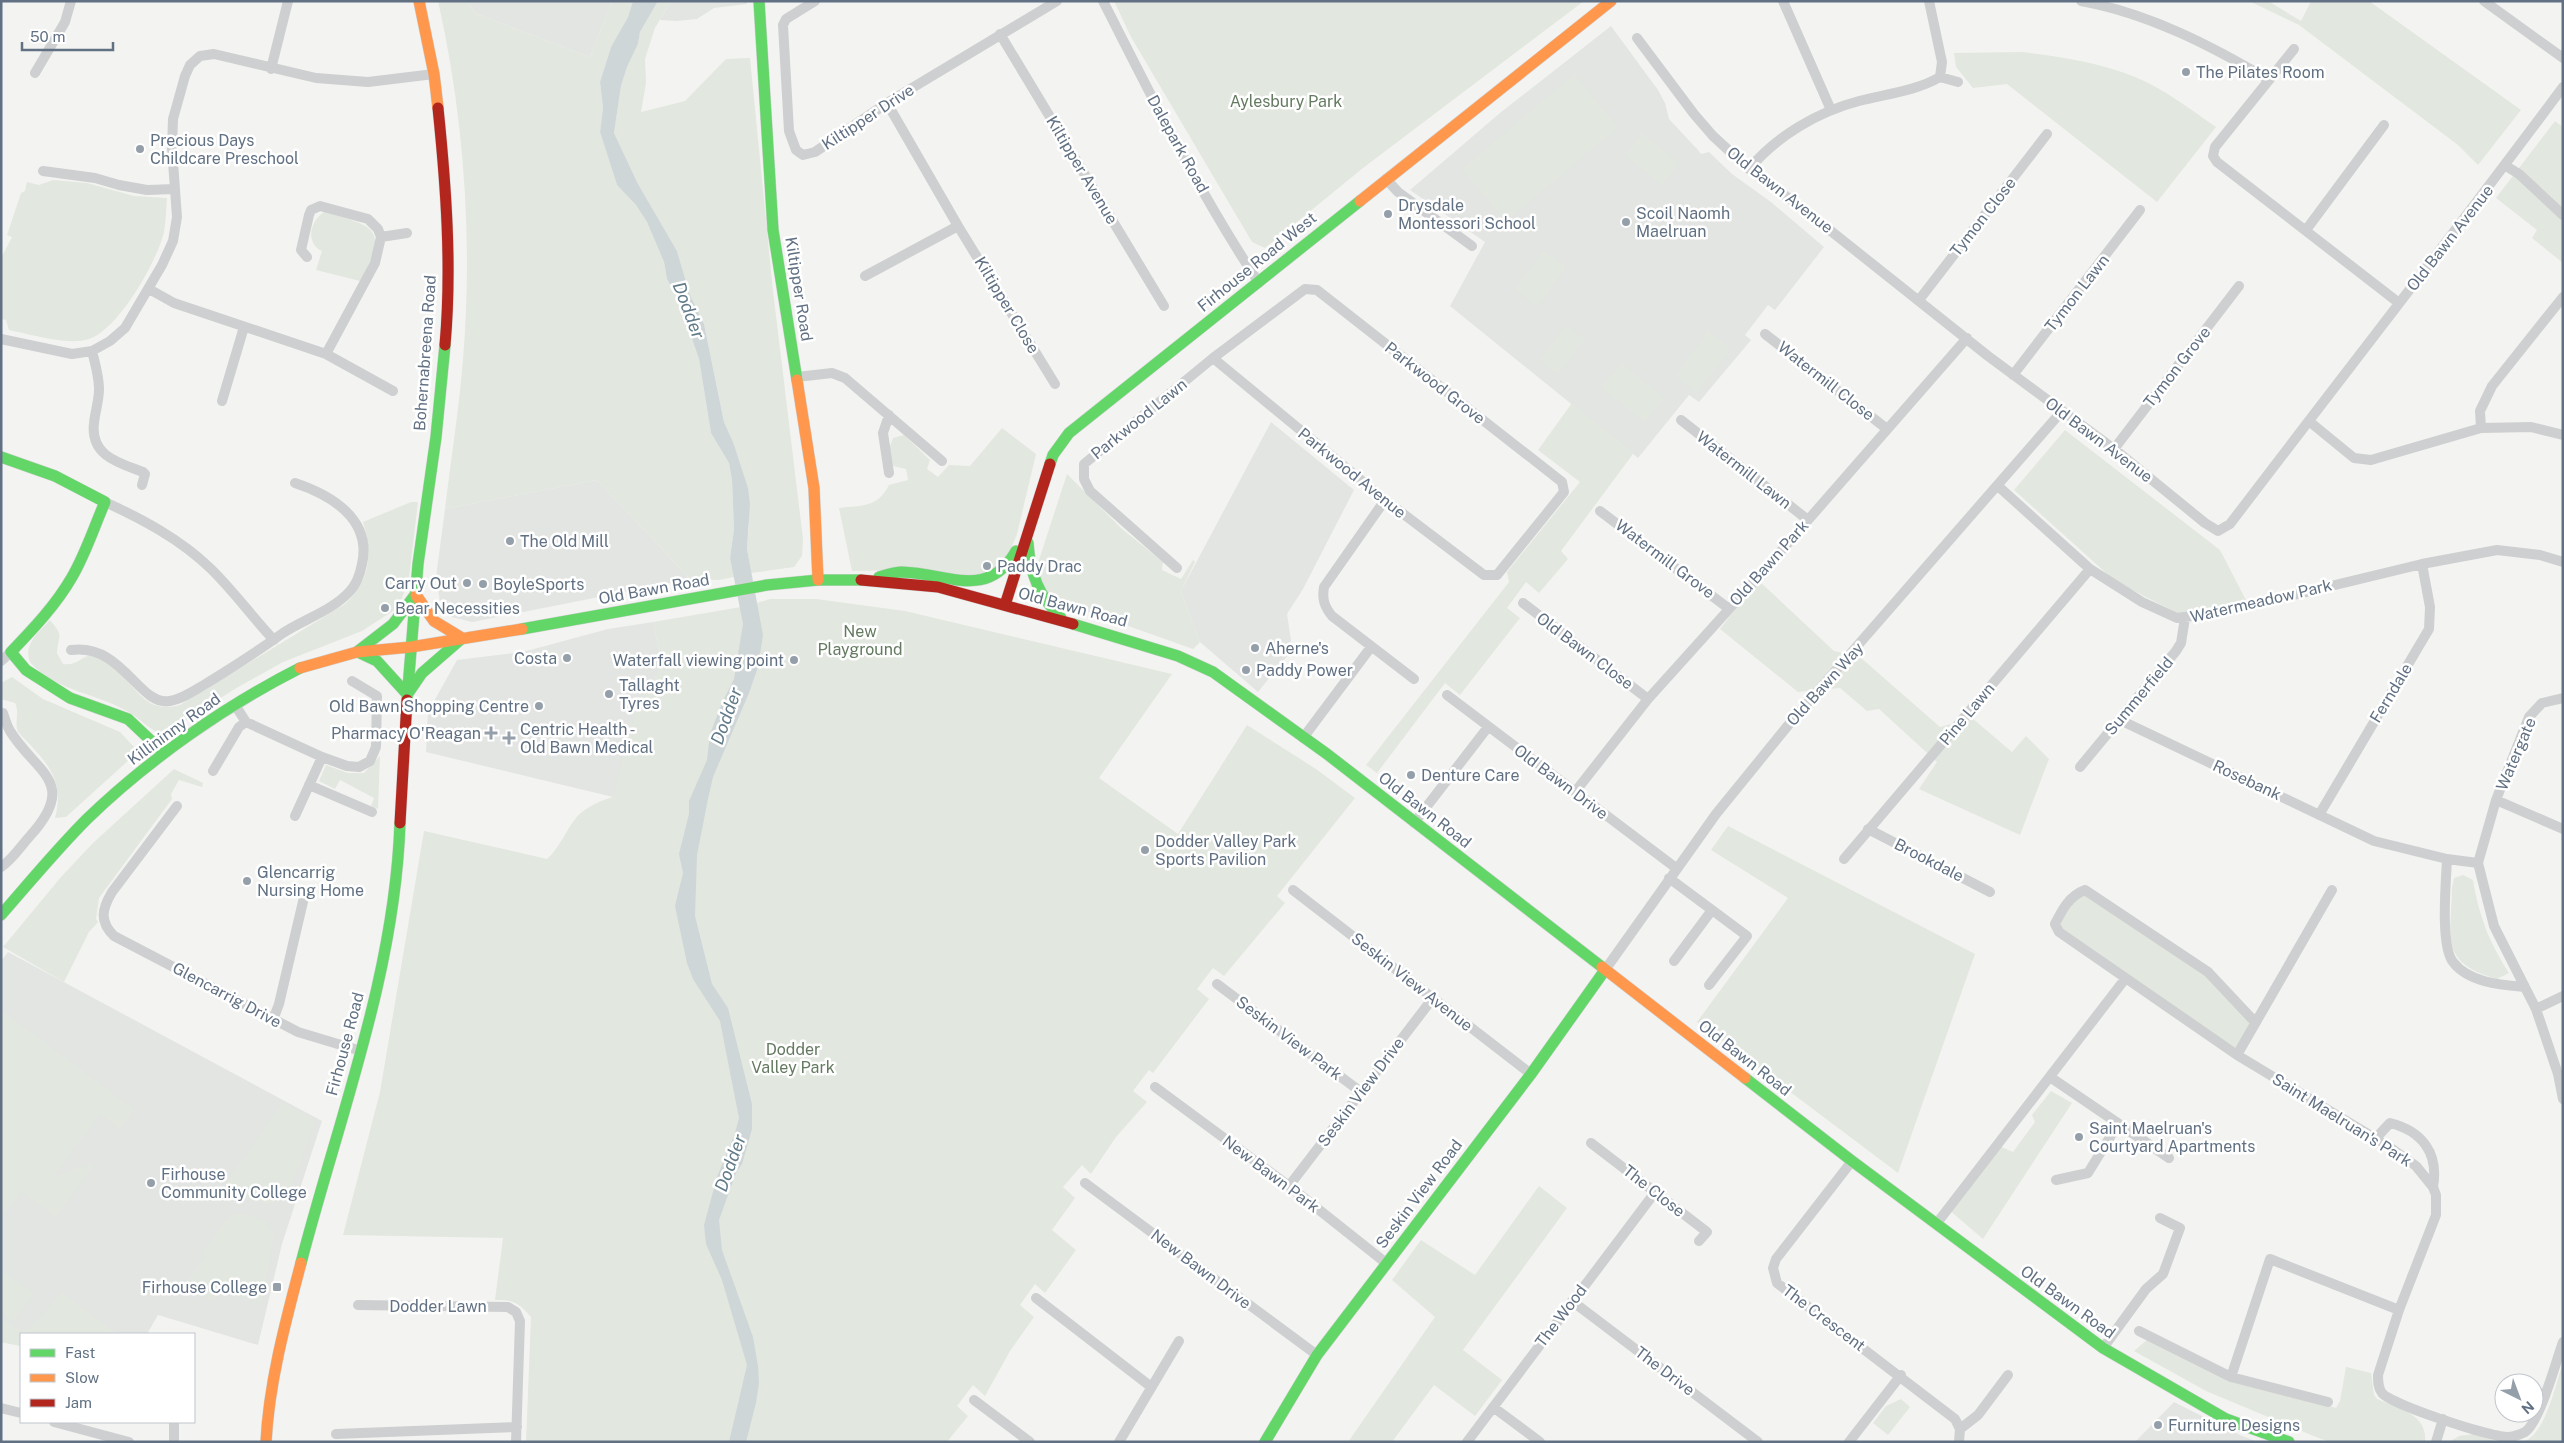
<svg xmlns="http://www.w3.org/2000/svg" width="2564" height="1443" font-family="'Public Sans',sans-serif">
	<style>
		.built { fill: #e3e5e3 }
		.green { fill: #e2e7df }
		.water { fill: #cfd6d8 }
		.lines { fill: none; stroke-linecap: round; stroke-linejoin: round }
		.fast-casing { stroke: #d1d2d2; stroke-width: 12 }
		.slow-casing { stroke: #d1d2d2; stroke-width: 12 }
		.jam-casing { stroke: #d1d2d2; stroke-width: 12 }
		.street { stroke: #cecfd0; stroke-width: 10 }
		.fast { stroke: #63d668; stroke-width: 11 }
		.slow { stroke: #ff974d; stroke-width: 11 }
		.jam { stroke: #b3261e; stroke-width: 11 }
		.poi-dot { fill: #949faa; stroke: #fff; stroke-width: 2 }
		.labels { text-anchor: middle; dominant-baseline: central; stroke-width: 5; stroke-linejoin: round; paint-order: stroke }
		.poi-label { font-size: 16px; fill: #617183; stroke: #fff; text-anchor: start }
		.park-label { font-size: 16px; fill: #647a60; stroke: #fff }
		.street-label { font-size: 16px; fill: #617183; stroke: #fff }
		.water-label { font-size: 18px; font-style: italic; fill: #617a88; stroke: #fff }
	</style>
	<rect width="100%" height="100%" fill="#f3f4f1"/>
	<path class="built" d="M468,1H612L590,57L475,13Z
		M671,1H747V4L714,8L697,19L676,21L660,20Z
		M1611,26L1658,90L1665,103L1669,119L1698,150L1701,154L1709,152L1732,174L1771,202L1824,247L1775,310L1768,305L1745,335L1751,340L1699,402L1689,395L1638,458L1450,306L1485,242L1410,190L1500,113Z
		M1271,422L1354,490L1303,589L1287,614L1291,641L1288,655L1258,692L1200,642L1181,591Z
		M597,480L690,579L472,622L452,617L441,608L436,577L445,509Z
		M653,622L662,665L613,797L426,752L428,712L457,660L523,652L608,629Z
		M8,952L322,1121L282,1244L258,1345L158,1315L147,1334H21V1346L1,1342V961Z
		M2174,1402L2242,1436L2258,1442H2135Z"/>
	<path class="green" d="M438,1H468L475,13L590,57L612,1H633L628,17L611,47L600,82L603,108L600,132L617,185L636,205L647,222L664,262L667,279L678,299L699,359L711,433L729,463L732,480L734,529L730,558L734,577L719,580L690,579L597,480L445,509C451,459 459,409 463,359C473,241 464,116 438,1Z
		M658,1H671L655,28L645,59L646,83L641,112L685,101L726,59L750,58L773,291L803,539L802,556L794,567L751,573L747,549L749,526L733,442L724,422L704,324L690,295L677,251L638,184L614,133L621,86L627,67L638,44L640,32Z
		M1114,1H1584L1363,168L1265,248L1252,242L1131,37Z
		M2249,1H2268L2301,21L2311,1H2369L2521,110L2478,165L2458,145L2299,25Z
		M2023,52C2061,57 2099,62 2135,77C2164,89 2190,109 2216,127L2157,202L2007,84L1973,88L1956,67L1954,53Z
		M1574,75L1618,127L1506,221L1462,169Z
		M2555,121L2563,127V263L2532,238L2537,230L2496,198Z
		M1642,133L1679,164L1662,185L1625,155Z
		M53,180L87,183L134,196L167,198C166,209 166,221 164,232C157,262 118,330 89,339C68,346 30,334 9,330L6,320L1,319V258L12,237L7,235L21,193L25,191L27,182L39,185Z
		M324,212C374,226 390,228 360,281L316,270L322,251C305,243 310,221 324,212Z
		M1544,251L1566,268L1537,306L1515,289Z
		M1566,326L1584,340L1558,374L1540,360Z
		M1708,331L1731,349L1697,392L1676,376Z
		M1621,363L1664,398L1644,422L1601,387Z
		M1572,403L1633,454L1561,551L1568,559L1539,593L1526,582L1507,608L1520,618L1460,695L1445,683L1377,773L1366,765L1509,582L1507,572L1580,482L1538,450Z
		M1002,428L1036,454L1017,534L1005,563L981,576L916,570L852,571L839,508C863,505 877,508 889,485L908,480L906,469L893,466L889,449L893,438L904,435L930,460L927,469L938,477L949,465L970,466Z
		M2065,430L2220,550L2247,602L2207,615L2179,614L2115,581L2014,490Z
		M1067,474L1122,529L1163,562L1162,570L1181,579L1193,560L1195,562L1181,591L1200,642L1193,649L1058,601L1042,588L1037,566Z
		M411,502H418L409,578L399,607L362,631L283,662L233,690L170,731C153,736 146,723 133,715C101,693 57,693 30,662C23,644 39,632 50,620C65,638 58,634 57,653L63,664C79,666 81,655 91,656C97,657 104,661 109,664C135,681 142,716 180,705L345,604C370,581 373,554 363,522Z
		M1758,580L1834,651L1860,657L1940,727L1972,718L2012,752L2026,736L2049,759L2020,835L1919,789L1937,762L1879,709L1867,711L1840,688L1798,692L1720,629Z
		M770,599H816L905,611L1172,674L1099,778L1178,834L1247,725L1316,769L1355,798L1277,896L1285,903L1224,976L1213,968L1197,989L1209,999L1153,1073L1149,1070L1133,1091L1147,1102L1116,1137L1091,1174L1082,1165L1063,1187L1075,1198L1052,1230L1076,1250L1045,1293L1035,1284L1020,1305L1034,1317L1010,1351L985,1396L973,1385L957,1406L968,1416L947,1442H526L531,1317C518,1302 514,1300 495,1300L503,1238L343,1235L380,1092L424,831L547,859C562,846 569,822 582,812C591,805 602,800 613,797L638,698L642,696L662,665L653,622L747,606Z
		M12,677L43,699L120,732L136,749L130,759L66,817L55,818C66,777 43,759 18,732C14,721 20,713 15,703L1,699V683Z
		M380,756L378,809L371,806L374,798L340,780L335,789L319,781L326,765L348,773H364Z
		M174,769L203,783L202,787L179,780L171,794L172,799L99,898L96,919L98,922L89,932L64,982L3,947L61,877L93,843Z
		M1728,826L1975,954L1898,1173L1697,1022L1788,898L1711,850Z
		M2463,875L2473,880C2479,916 2489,942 2509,973L2497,979C2439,963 2451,939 2452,888L2454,878Z
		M2085,890L2208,972L2255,1022L2237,1055L2059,932L2063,909Z
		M1,1010L134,1109L120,1129L100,1114L53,1177L96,1162L56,1217L21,1191L1,1218Z
		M2051,1091L2072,1103L1983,1239L1948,1209L1997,1145L2013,1152L2035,1122L2032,1115Z
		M283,1103L316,1120L288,1194L271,1204L238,1195L222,1201L217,1195Z
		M1539,1186L1567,1208L1463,1350L1502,1380L1475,1416L1434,1385L1392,1442H1348L1435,1317L1392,1280L1421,1240L1475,1275Z
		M234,1214H245L265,1220L274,1237L261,1302L217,1291L214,1301L184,1291L183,1287L204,1259L202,1254L227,1219Z
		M1,1270L34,1294L13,1322L1,1313Z
		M61,1292L108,1328L120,1334H21V1346L1,1342V1319L23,1332L40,1319Z
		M2149,1338L2207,1367L2336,1408L2340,1401L2346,1367L2371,1373L2374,1395L2377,1399C2398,1408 2428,1414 2425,1442H2330L2316,1437L2206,1391L2134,1351Z
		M2563,1363V1442H2523C2546,1434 2555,1385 2563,1363Z
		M1901,1399L1910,1407L1888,1435L1873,1423L1886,1406Z
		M2474,1434L2498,1442H2449L2459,1436Z"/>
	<path class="water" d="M633,1H658L640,32L638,44L627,67L621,86L614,133L638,184L677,251L690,295L704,324L724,422L733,442L748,488L750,504L747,549L763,635L758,667L749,693L713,777L708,799L697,855L695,916L712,984L728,1008L752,1104V1129L742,1164L736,1173L719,1220L722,1250L753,1337L758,1366L759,1383L756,1403L746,1442H729L747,1365L722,1280L706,1244L704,1225L717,1177L735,1133L739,1118L720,1021L693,979L687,963L675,906L683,873L679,854L689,814V801L707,760L710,734L722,703L734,679L743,624L730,558L734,529L732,480L729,463L711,433L699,359L678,299L667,279L664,262L647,222L636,205L617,185L600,132L603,108L600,82L611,47L628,17Z"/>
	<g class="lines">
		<g class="fast-casing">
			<path id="fast" d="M759,1L773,230L797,380
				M1,457L55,476L105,502C94,527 86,553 72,577C56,605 33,629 11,652L26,670L70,698L128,719L164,753
				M1050,464L1053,455L1069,433L1360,201
				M1028,543C1030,574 1039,596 1061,618
				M879,577C886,575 894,572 902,572C947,573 988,601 1016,551
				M1073,624L1178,656L1213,672L1327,754L1602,967
				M522,629L767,585L818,580H861
				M358,651L393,624L415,595
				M360,653L377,661L407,694
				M409,692L422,673L460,640
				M407,700L418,564L436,437L445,345
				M1,915C29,883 57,849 87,819C148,760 225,706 300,668
				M1745,1078L1852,1161L2103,1348L2226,1419L2289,1442
				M301,1263C339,1117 395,974 400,823
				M1265,1442L1317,1355L1531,1074L1605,970"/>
		</g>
		<g class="slow-casing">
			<path id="slow" d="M419,1L434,74L438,108
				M1360,201L1611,1
				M797,380L814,488L818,580
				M416,595L434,621L462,638
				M300,668L357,652L411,647L522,629
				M1602,967L1745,1078
				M266,1442C269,1382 286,1320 301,1263"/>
		</g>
		<g class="jam-casing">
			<path id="jam" d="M438,108C446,186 452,267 445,345
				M861,580L938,587L1073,624
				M1005,605L1050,464
				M400,823L407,700"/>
		</g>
		<path class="street" d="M815,1L786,19L783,25L789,131L796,150L803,155L815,152L887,103L1057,1
			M1103,1C1152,97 1199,193 1259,283
			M1783,1L1831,110
			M2081,1C2148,13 2212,46 2269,80
			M2484,1L2563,58
			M1000,34L1164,306
			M1637,38L1694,114L1713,136L1749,169L1802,208L1988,356L2114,449L2205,523L2218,531L2230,524C2341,378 2454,234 2563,87
			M2294,49L2215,147L2213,156L2217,162L2399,303
			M271,69L288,1
			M35,73L65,22L71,1
			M1940,77L1958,82
			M887,103L958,226L1055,384
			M2506,166L2519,174L2563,215
			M1749,169C1777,136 1817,112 1859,101C1886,94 1916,91 1940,77L1942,62L1929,1
			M43,171L95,178L119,185L147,190L175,189
			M1386,179L1398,192L1472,246
			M2306,230L2384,125
			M381,237L407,233
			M307,257L301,250L309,215L311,210L320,206L368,219L378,229L381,237L375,263L326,354
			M865,276L958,226
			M149,289L174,303L326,354L393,391
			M1919,300L2047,134
			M1765,334L1887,429
			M1,339L72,354L92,351L110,341L125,328L162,265L173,241L177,217L172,148L173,119L185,76L190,65L200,56L214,54L316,78L368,82L434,74
			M92,351C95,363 99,376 99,389C99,401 95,412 94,423C90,456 119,463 143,472L145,474L142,485
			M2013,375L2140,210
			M797,377L832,373L845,378L942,461
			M222,401L244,327
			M1681,420L1808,520
			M2310,422L2354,458L2371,460L2481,428L2531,427L2563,435
			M2481,428L2480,411L2492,386L2563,297
			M2114,449L2239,286
			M889,473L883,433L889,415
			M1998,486L2090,569L2142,602L2177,618L2223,612L2422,564L2497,550L2540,555L2563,562
			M1385,500L1324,587C1322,599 1324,606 1332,616L1414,679
			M105,502C142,519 180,539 210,568C233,590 252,617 274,640
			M1600,511L1728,608
			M1177,568L1090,491L1084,479V464L1213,358L1305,289L1317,290L1562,482L1564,492L1497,575H1484L1385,500L1213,358
			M1523,603L1648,699
			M71,650C123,643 139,707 170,701C183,699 195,690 207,683C233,667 258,651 283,633C304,619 332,611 350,591C357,584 360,574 362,564C372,519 331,495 295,483
			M1,661L11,652
			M1447,695L1676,868
			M2563,698L2542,703L2529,717L2496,800L2478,863L2494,926L2536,1009L2558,1074L2563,1099
			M235,705L246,722L322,757L347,766L359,767L370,761L376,747L377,696L352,681
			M2120,720L2374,841L2447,859L2478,863
			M1303,738L1371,647
			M2080,767L2176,651L2181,643L2185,618
			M213,771L239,727L246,722
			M309,785L372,812
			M1575,792L1648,699L1767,567L1967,338
			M2496,800L2563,829
			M177,806L112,892C102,909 99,921 114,936L298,1032L361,1051
			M2319,815L2429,629L2430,607L2422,564
			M295,816L322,757
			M1414,823L1488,727
			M1868,829L1990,892
			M1844,859L2090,569
			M2447,859C2446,882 2440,945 2453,962C2469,983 2502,985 2525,987
			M1,867C12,860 21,846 30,836C79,782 36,773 10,731C7,726 5,719 3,713
			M1669,878L1747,936L1709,985
			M1293,890L1531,1074
			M1674,961L1712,910
			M1605,970L1716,814L1790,723L2062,411
			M1217,984L1361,1092
			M2536,1009L2563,996
			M273,1020L279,1004L305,893
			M2255,1022L2208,972L2085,890C2069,896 2062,910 2055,924L2059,932L2237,1055L2388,1146L2416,1166L2433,1187L2436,1195V1215L2399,1310L2378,1375C2378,1382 2378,1388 2382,1393C2390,1404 2490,1437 2507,1437C2513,1437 2519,1435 2525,1432C2540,1422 2556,1361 2563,1342
			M2237,1055L2332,890
			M2050,1077L2169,1158
			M1155,1087L1289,1186L1386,1263
			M2376,1138L2390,1123C2422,1131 2439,1153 2433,1187
			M1591,1143L1707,1232L1699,1241
			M1852,1161L1776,1259L1773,1268L1777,1283L1955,1419L1960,1429L1959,1442
			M2056,1180L2088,1173L2118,1124
			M1085,1183L1317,1355
			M1289,1186L1433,998
			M1937,1223L2125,979
			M1036,1298L1150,1386
			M1572,1301L1758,1442
			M358,1305L508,1307L516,1312L520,1321L516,1442
			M2139,1331L2231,1377L2328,1402
			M2103,1348L2146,1289L2163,1274L2180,1228L2160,1218
			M2231,1377L2270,1259L2399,1310
			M974,1400L1030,1442
			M1493,1407L1540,1442
			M1,1408L21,1413
			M54,1422L129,1442
			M1960,1429L1978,1415L2008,1375
			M336,1434L517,1427
			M174,1442V1422
			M1119,1442L1179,1341
			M1467,1442L1656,1191
			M1849,1442L1901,1375
			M2436,1442L2443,1419"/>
		<use href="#fast" class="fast"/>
		<use href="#slow" class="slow"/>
		<use href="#jam" class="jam"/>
	</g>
	<g class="poi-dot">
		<circle cx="2186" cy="72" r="5"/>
		<circle cx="140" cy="149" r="5"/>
		<circle cx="1388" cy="214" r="5"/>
		<circle cx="1626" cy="222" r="5"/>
		<circle cx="510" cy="541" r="5"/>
		<circle cx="987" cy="566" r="5"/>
		<circle cx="467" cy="583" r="5"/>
		<circle cx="483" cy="584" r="5"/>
		<circle cx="385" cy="608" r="5"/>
		<circle cx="1255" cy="648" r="5"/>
		<circle cx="567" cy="658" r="5"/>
		<circle cx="794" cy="660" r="5"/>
		<circle cx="1246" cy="670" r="5"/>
		<circle cx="609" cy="694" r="5"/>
		<circle cx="539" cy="706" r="5"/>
		<path d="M488.5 725.5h5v5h5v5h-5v5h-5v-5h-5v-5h5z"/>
		<path d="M506.5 730.5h5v5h5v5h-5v5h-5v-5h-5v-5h5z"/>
		<circle cx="1411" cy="775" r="5"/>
		<circle cx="1145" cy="850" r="5"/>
		<circle cx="247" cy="881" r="5"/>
		<circle cx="2079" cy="1137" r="5"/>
		<circle cx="151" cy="1183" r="5"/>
		<rect x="272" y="1282" width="10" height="10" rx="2.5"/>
		<circle cx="2158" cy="1425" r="5"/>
	</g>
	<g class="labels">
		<g class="poi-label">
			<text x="2196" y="72">The Pilates Room</text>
			<text x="150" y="140">Precious Days<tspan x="150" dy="18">Childcare Preschool</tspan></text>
			<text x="1398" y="205">Drysdale<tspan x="1398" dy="18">Montessori School</tspan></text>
			<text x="1636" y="213">Scoil Naomh<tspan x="1636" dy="18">Maelruan</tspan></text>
			<text x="520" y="541">The Old Mill</text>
			<text x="997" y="566">Paddy Drac</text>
			<text x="457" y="583" text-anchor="end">Carry Out</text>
			<text x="493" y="584">BoyleSports</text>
			<text x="395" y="608">Bear Necessities</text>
			<text x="1265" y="648">Aherne's</text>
			<text x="557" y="658" text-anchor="end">Costa</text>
			<text x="784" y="660" text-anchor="end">Waterfall viewing point</text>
			<text x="1256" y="670">Paddy Power</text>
			<text x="619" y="685">Tallaght<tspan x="619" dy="18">Tyres</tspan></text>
			<text x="529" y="706" text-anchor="end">Old Bawn Shopping Centre</text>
			<text x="520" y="729">Centric Health -<tspan x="520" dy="18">Old Bawn Medical</tspan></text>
			<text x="481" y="733" text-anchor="end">Pharmacy O'Reagan</text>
			<text x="1421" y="775">Denture Care</text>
			<text x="1155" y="841">Dodder Valley Park<tspan x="1155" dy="18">Sports Pavilion</tspan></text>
			<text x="257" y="872">Glencarrig<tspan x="257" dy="18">Nursing Home</tspan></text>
			<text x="2089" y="1128">Saint Maelruan's<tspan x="2089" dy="18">Courtyard Apartments</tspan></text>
			<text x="161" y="1174">Firhouse<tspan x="161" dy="18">Community College</tspan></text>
			<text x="267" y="1287" text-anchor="end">Firhouse College</text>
			<text x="2168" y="1425">Furniture Designs</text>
		</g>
		<g class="park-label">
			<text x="1286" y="101">Aylesbury Park</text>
			<text x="860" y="631">New<tspan x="860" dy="18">Playground</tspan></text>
			<text x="793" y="1049">Dodder<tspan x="793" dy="18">Valley Park</tspan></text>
		</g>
		<g class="street-label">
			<text transform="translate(868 117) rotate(-33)">Kiltipper Drive</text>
			<text transform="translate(1178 144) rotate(61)">Dalepark Road</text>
			<text transform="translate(1082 170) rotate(59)">Kiltipper Avenue</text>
			<text transform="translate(1780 190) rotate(38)">Old Bawn Avenue</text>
			<text transform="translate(1983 217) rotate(-52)">Tymon Close</text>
			<text transform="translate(2450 238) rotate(-52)">Old Bawn Avenue</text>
			<text transform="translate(1257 262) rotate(-39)">Firhouse Road West</text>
			<text transform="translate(799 289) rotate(81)">Kiltipper Road</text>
			<text transform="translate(2077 293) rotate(-52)">Tymon Lawn</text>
			<text transform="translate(1007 305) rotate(59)">Kiltipper Close</text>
			<text transform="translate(425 353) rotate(-86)">Bohernabreena Road</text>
			<text transform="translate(2177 367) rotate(-52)">Tymon Grove</text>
			<text transform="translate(1826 381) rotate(38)">Watermill Close</text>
			<text transform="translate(1435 383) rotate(38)">Parkwood Grove</text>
			<text transform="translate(1139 419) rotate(-39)">Parkwood Lawn</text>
			<text transform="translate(2099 440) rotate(37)">Old Bawn Avenue</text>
			<text transform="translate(1744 470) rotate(38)">Watermill Lawn</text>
			<text transform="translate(1352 473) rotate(39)">Parkwood Avenue</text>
			<text transform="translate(1665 559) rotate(37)">Watermill Grove</text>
			<text transform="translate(1769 563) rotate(-48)">Old Bawn Park</text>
			<text transform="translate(654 589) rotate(-10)">Old Bawn Road</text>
			<text transform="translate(2261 601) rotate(-13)">Watermeadow Park</text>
			<text transform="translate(1073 607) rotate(15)">Old Bawn Road</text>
			<text transform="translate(1585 651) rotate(37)">Old Bawn Close</text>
			<text transform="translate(1825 684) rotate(-48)">Old Bawn Way</text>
			<text transform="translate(2391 693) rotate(-59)">Ferndale</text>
			<text transform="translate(2139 696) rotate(-50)">Summerfield</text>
			<text transform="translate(1967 714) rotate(-50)">Pine Lawn</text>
			<text transform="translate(174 729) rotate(-36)">Killininny Road</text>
			<text transform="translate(2516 754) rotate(-67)">Watergate</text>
			<text transform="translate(2247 780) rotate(25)">Rosebank</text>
			<text transform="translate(1561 782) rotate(37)">Old Bawn Drive</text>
			<text transform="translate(1425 810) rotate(38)">Old Bawn Road</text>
			<text transform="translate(1929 860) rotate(27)">Brookdale</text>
			<text transform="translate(1412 982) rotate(38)">Seskin View Avenue</text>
			<text transform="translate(227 995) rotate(28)">Glencarrig Drive</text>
			<text transform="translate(1289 1038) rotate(37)">Seskin View Park</text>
			<text transform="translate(345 1044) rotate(-75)">Firhouse Road</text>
			<text transform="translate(1745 1058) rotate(38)">Old Bawn Road</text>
			<text transform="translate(1361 1092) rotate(-53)">Seskin View Drive</text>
			<text transform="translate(2342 1120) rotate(32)">Saint Maelruan's Park</text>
			<text transform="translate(1271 1174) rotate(37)">New Bawn Park</text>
			<text transform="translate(1654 1191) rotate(38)">The Close</text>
			<text transform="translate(1419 1194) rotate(-53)">Seskin View Road</text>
			<text transform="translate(1201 1269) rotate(37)">New Bawn Drive</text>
			<text transform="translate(2068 1302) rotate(36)">Old Bawn Road</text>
			<text x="438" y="1306">Dodder Lawn</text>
			<text transform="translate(1561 1316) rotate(-53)">The Wood</text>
			<text transform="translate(1824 1318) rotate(37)">The Crescent</text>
			<text transform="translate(1665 1371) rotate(37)">The Drive</text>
		</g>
		<g class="water-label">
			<text transform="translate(689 310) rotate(69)">Dodder</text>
			<text transform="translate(726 716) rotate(-70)">Dodder</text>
			<text transform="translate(730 1163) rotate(-70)">Dodder</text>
		</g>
	</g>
	<rect width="2564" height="1443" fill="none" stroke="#617183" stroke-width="5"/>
	<rect x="20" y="1333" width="175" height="90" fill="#ffffff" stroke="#c0c6cd"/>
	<rect x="30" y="1349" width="25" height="8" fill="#63d668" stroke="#c0c6cd"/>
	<text x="65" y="1358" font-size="15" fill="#617183">Fast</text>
	<rect x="30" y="1374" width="25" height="8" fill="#ff974d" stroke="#c0c6cd"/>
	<text x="65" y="1383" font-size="15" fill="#617183">Slow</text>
	<rect x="30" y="1399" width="25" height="8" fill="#b3261e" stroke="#c0c6cd"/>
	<text x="65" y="1408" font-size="15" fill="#617183">Jam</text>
	<g transform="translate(2519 1398) rotate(138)"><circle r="24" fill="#ffffff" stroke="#c0c6cd"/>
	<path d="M0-4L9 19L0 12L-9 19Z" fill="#949faa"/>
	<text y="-8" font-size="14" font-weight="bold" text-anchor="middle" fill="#617183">N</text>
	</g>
	<path d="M22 42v8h91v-8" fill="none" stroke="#617183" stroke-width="2.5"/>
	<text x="30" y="42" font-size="15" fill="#617183" stroke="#ffffff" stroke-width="4" paint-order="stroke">50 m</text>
</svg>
